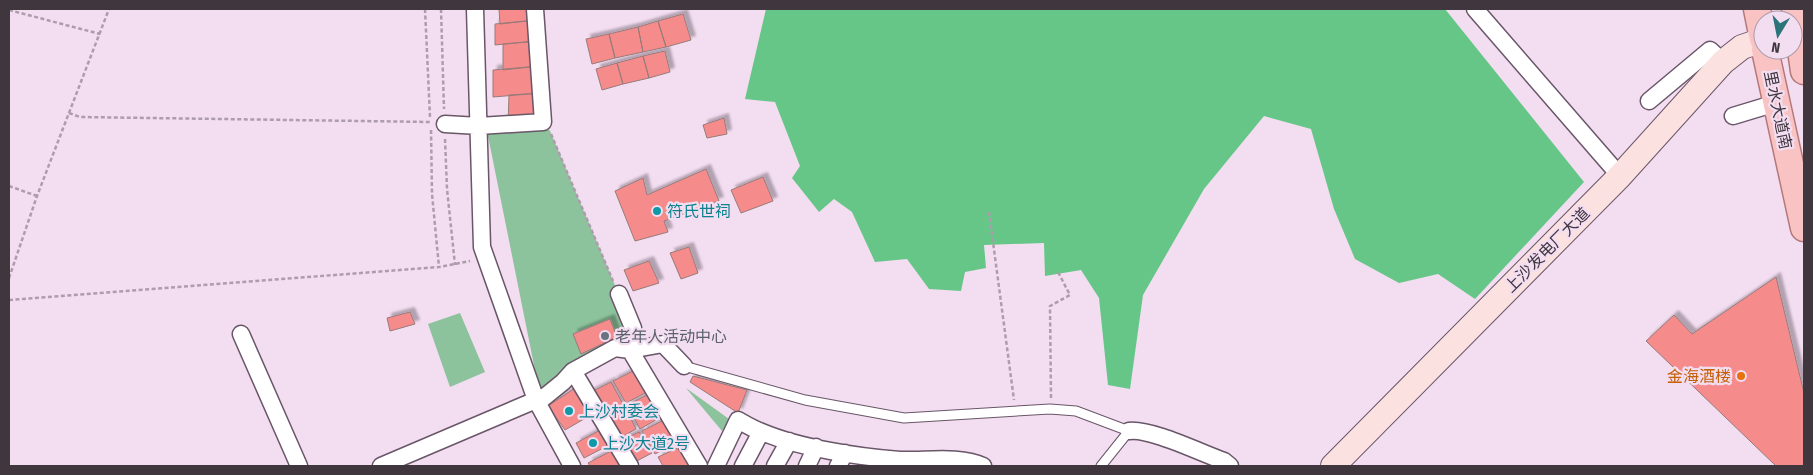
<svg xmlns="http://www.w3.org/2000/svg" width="1813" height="475" font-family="'Fira Sans Condensed','Noto Sans SC',sans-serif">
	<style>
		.green { fill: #8cc29c }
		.forest { fill: #66c688 }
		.building { fill: #f58c8b; stroke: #987a79; filter: url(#shadow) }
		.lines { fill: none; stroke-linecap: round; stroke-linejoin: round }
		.lane-casing { stroke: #695668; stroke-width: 11 }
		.street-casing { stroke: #695668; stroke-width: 19 }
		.secondary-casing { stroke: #695668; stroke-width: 26 }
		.primary-casing { stroke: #b5787a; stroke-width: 29 }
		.path { stroke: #ad9cab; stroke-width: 2.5; stroke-dasharray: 4 2.5; stroke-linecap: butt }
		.lane { stroke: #fff; stroke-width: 9 }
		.street { stroke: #fff; stroke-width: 16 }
		.secondary { stroke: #fce1e1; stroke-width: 24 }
		.primary { stroke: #f9c3c3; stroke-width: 26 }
		.culture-dot { fill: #0f9aa8; stroke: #f3ddf1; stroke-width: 2 }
		.worship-dot { fill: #6b7280; stroke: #f3ddf1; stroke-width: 2 }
		.food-dot { fill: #e8710a; stroke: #f3ddf1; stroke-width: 2 }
		.labels { text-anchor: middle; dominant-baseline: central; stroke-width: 4.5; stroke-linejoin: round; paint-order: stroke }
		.street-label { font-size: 16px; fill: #3f363e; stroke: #f3ddf1 }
		.culture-label { font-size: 16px; fill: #0d838f; stroke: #f3ddf1; text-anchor: start }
		.worship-label { font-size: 16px; fill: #5b616d; stroke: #f3ddf1; text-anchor: start }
		.food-label { font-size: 16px; fill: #c56008; stroke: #f3ddf1; text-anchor: end }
	</style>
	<defs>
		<filter id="shadow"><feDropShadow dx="4.5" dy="-4.5" stdDeviation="1" flood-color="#0004"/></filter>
	</defs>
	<rect width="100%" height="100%" fill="#f3ddf1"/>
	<path class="green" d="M543,122L550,131L633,328L630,350L615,348L540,395L486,126Z
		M460,313L485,372L450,387L428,324Z
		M686,388L729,419L722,431Z"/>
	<path class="forest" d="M766,9H1445L1584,182L1475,299L1438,274L1399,283L1355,259L1334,209L1311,129L1264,116L1204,189L1143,295L1130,389L1108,385L1099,298L1081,270L1045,276L1044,243L984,245L986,268L965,272L961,291L929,289L907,259L875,262L852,212L834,199L819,212L792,178L800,166L775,102L745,99Z"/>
	<path class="building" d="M499,9H535L536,20L500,24Z
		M683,14L691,40L666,47L658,21Z
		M536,20L537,41L495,45V24Z
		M658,21L666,47L643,52L638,27Z
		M638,27L643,52L615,58L609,34Z
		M609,34L615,58L592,64L586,39Z
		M537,41L539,66L503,70V44Z
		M665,51L670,72L649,78L643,56Z
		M643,56L649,78L623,84L617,63Z
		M617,63L623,84L602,90L596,69Z
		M539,66L541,93L493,97V70Z
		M541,93L543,122L508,125L509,95Z
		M724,118L727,134L707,138L703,125Z
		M706,169L719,201L664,221L668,232L635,241L615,191L643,178L647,195Z
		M763,177L773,201L741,213L731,190Z
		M689,247L698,273L681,279L670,253Z
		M649,261L659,283L633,291L624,270Z
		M1776,277L1804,393V466H1776L1646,341L1674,315L1692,334Z
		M410,312L415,324L390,331L387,318Z
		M610,319L617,337L581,354L573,334Z
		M635,370L647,392L626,403L613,381Z
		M693,376L747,390L738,413L690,382Z
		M611,382L623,404L602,415L589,393Z
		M575,388L589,416L565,430L548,406Z
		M649,394L661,417L640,429L627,405Z
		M625,406L636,429L616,440L602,417Z
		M664,420L676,443L655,454L642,431Z
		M602,429L611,444L584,458L576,443Z
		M639,432L652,453L631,464L618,442Z
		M680,447L691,466H663L658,457Z
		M615,449L623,465L621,466H590L588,463Z"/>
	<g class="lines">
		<g class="lane-casing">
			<path id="lane" d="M684,366L805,400L904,418L1050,409L1076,411L1129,431L1101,466"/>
		</g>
		<g class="street-casing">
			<path id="street" d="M475,9L482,247L536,400L572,466
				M1475,9L1620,176
				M1649,101L1710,50L1723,62
				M1733,116L1776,103
				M445,124L479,126L543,122L535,9
				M619,294L633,328L630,350L699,466
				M241,334L299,466
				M573,371L630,466
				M1129,431C1150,428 1201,453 1224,461L1230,466
				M381,466L536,400L542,399L563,382L573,371L615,348L630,350L663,344L684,366
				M716,466L738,420C745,424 753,429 762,432C800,448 859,457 900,460C925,461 961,455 983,466
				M743,466L761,432
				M775,466L789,441
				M807,466L816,447
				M838,466L845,453"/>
		</g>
		<g class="secondary-casing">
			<path id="secondary" d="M1333,466L1620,176L1723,62L1742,47L1763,40"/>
		</g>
		<g class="primary-casing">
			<path id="primary" d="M1757,9L1763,39
				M1795,9L1804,71
				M1765,50L1804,228"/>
		</g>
		<path class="path" d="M425,9L430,117
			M441,9L444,109
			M9,10L100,34
			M69,113L80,117L431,122
			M431,130L432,194L439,267
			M551,134L613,281
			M445,139L447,189L455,265
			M9,186L37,196
			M989,212L1014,400
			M9,278L37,196L109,9
			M9,300L439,267L470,261
			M1051,398L1050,306L1070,295L1057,270"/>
		<use href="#lane" class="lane"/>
		<use href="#street" class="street"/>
		<use href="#secondary" class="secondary"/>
		<use href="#primary" class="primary"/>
	</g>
	<g class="culture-dot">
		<circle cx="657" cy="211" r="5"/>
		<circle cx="569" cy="411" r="5"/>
		<circle cx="593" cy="443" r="5"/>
	</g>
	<circle class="worship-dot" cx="605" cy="336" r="5"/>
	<circle class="food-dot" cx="1741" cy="376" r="5"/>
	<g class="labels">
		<g class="street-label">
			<text transform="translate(1778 110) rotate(78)">里水大道南</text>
			<text transform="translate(1547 250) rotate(-45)">上沙发电厂大道</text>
		</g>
		<g class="culture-label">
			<text x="667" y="211">符氏世祠</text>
			<text x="579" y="411">上沙村委会</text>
			<text x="603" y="443">上沙大道2号</text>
		</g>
		<g class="worship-label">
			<text x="615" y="336">老年人活动中心</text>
		</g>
		<g class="food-label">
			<text x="1731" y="376">金海酒楼</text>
		</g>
	</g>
	<rect width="1813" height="475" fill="none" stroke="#3f363e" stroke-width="20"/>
	<g transform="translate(1778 35) rotate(190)"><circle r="24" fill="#f3ddf1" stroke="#ab9aa9"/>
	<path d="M0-4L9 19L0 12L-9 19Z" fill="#2b747a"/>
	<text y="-8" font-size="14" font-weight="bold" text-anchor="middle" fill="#3f363e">N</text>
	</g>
</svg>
